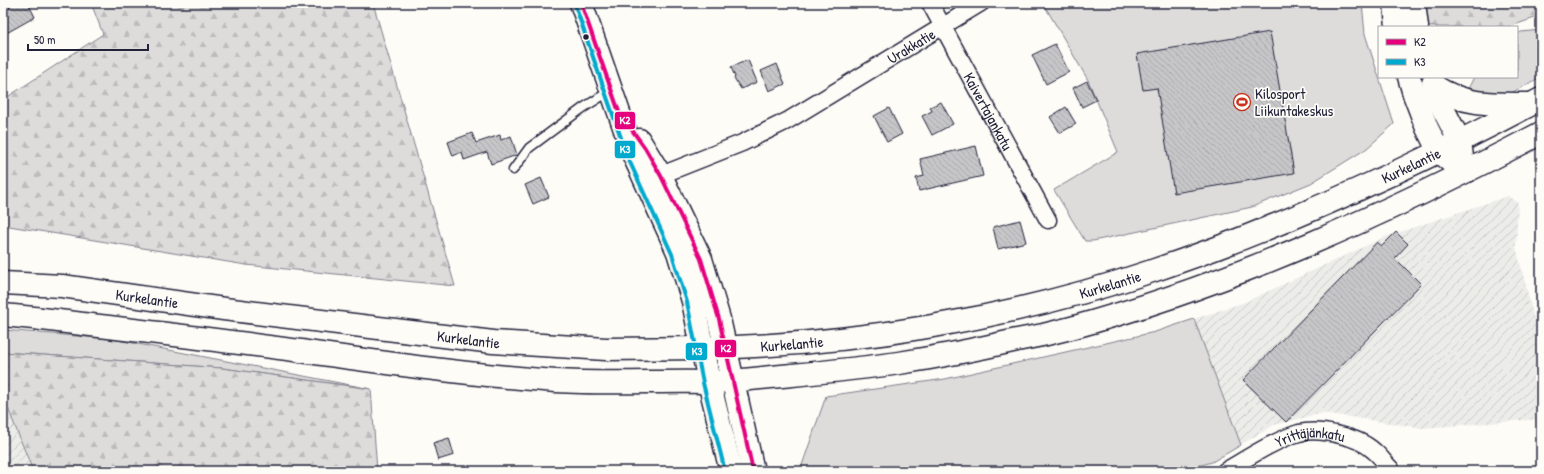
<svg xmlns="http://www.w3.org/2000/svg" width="1544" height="474" font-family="'Patrick Hand',sans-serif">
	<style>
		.industrial { fill: url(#industrial-furrows) }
		.green { fill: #dddcdb; stroke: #807f8b }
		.forest { fill: url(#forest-firs); stroke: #807f8b }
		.building { fill: url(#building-back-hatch); stroke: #22223b }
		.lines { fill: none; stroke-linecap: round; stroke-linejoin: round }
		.lane-casing { stroke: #22223b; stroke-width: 11 }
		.street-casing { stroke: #22223b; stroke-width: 19 }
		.secondary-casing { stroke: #22223b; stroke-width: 25 }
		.highway-casing { stroke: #22223b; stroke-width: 25 }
		.lane { stroke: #fdfcf7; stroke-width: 8 }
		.street { stroke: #fdfcf7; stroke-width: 16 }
		.secondary { stroke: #fdfcf7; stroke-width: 22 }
		.highway { stroke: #fdfcf7; stroke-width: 22 }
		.bus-1-casing { stroke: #fdfcf7; stroke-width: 7 }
		.bus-2-casing { stroke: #fdfcf7; stroke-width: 7 }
		.bus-1 { stroke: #e5007d; stroke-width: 4 }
		.bus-2 { stroke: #00a9ce; stroke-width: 4 }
		.bus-dot { fill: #22223b; stroke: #fdfcf7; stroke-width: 1.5 }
		.labels { text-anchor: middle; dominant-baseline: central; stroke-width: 3.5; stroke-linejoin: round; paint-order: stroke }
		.street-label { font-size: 15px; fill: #22223b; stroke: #fdfcf7 }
		.poi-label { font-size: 15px; fill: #22223b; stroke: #fdfcf7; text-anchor: start }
		.line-badge { stroke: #fdfcf7; stroke-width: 1.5 }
		.badge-label { font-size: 11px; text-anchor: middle; font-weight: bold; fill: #fff }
	</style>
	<defs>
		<pattern id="industrial-furrows" width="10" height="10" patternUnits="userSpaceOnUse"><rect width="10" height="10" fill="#ecece9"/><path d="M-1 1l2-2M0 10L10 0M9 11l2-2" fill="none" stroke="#cacac9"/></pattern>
		<pattern id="forest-firs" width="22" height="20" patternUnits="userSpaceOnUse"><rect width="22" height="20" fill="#dddcdb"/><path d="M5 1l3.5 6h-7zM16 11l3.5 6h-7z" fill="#bdbcbd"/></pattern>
		<pattern id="building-back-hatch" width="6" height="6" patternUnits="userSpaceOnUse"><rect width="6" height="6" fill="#c6c6c8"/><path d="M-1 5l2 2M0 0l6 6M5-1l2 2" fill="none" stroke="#aaaaad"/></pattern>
	</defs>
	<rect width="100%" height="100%" fill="#fdfcf7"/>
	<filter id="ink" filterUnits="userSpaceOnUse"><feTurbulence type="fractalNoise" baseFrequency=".025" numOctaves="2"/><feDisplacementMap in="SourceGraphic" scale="8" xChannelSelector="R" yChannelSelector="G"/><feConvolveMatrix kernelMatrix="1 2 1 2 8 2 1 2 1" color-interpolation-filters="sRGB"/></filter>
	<g filter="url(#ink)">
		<path class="industrial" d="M1508,196L1518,203L1516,247L1535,322L1541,419L1422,428L1323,413L1274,425L1212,462L1180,471L1155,332L1245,302L1385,237Z
			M3,396L33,471H3Z"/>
		<path class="green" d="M1043,3H1362L1365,34L1394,124L1366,149L1311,183L1252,207L1093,241H1085L1054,190L1118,152L1088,80Z
			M1541,30V77L1511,93L1500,96L1466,93L1474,77H1517V34L1521,32Z
			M1194,319L1241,445L1212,462L1180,471H800L826,396L945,379L1155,332Z
			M3,330L112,339L371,389L222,368L3,352Z"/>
		<path class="forest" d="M91,3H373L455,286L246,265L3,225V100L103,34Z
			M1427,3H1541V13L1538,17L1508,27H1426Z
			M3,352L222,368L371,389L377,471H33L3,396Z"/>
		<path class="building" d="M7,3H28L35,17L3,35V12L10,8Z
			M1270,32L1294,173L1174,193L1157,88L1143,90L1137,54Z
			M1055,44L1069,72L1046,84L1032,55Z
			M748,60L757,82L741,89L734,78L735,77L731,67Z
			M777,64L785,84L769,91L761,71Z
			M1087,81L1096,100L1082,107L1073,88Z
			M941,102L953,124L932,135L922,116L932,111L930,107Z
			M1066,107L1076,124L1060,133L1050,117Z
			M889,108L902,134L887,142L874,116Z
			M472,133L476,143L500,135L501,140L511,136L517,155L491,164L487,152L464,160L462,152L453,156L448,142Z
			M976,146L983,176L919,191L916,178L924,176L920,159Z
			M541,178L549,197L533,204L525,185Z
			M1020,220L1026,242L998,249L993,227Z
			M1396,232L1408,244L1395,258L1421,284L1286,422L1243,380L1377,242L1382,246Z
			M449,438L454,455L438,460L433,443Z"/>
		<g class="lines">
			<g class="lane-casing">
				<path id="lane" d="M513,170L529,148L583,108L610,91"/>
			</g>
			<g class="street-casing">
				<g id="street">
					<path id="s1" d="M930,3L1048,220"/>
					<path id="s2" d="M651,179L742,143L787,121L981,3"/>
					<path id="s3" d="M1225,471C1246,459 1275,440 1299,433C1319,428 1358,436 1374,451C1380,456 1385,463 1391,469"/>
				</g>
			</g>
			<g class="secondary-casing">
				<g id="secondary">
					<path d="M581,3L634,156L678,252L693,301L709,382L731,471"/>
					<path d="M1395,3L1397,27"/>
					<path d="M1414,3L1417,27"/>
					<path d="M1409,77L1414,94L1427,128L1439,152L1451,162"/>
					<path d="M1433,83L1437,97L1460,142L1462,157"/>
					<path d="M1434,86C1464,106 1494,104 1528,104"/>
					<path d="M639,140L661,176L701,259L719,319L753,471"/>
					<path id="s4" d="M703,348C853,345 1010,319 1152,271C1286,226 1416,166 1541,99"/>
					<path d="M709,382L732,381C788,375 844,371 899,363C938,357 978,349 1017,340C1035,337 1053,333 1071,328C1235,283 1391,212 1541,133"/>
				</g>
			</g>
			<g class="highway-casing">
				<g id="highway">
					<path id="s5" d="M3,283L62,286L224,309L493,342L606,349L703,348"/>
					<path d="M3,315L34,318C123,329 212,339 301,351C386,363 470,375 556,381C607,384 658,381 709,382"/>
				</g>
			</g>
			<use href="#lane" class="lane"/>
			<use href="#street" class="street"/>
			<use href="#secondary" class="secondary"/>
			<use href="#highway" class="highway"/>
			<g class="bus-1-casing">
				<path id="bus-1" d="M581,3L619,112L645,148L661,176L701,259L719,319L753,471"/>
			</g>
			<g class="bus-2-casing">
				<path id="bus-2" d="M575,5L628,158L672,254L687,302L703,383L725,471"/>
			</g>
			<use href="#bus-1" class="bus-1"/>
			<use href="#bus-2" class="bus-2"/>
		</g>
	</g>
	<defs>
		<g id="stadium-ring" transform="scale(0.9)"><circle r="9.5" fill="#fdfcf7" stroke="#c8321e" stroke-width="1.5"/><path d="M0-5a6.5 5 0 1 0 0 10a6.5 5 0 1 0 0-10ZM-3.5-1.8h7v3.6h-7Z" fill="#c8321e"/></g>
	</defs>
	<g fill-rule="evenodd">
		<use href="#stadium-ring" x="1242" y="102"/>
	</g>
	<circle class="bus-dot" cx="586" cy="37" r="3.5"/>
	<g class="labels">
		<g class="street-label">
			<text stroke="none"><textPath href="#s2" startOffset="293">Urakkatie</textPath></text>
			<text stroke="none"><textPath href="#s1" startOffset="123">Kaivertajankatu</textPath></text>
			<text stroke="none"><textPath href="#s4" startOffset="737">Kurkelantie</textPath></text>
			<text stroke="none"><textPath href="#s4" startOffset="413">Kurkelantie</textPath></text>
			<text stroke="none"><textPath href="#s5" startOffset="145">Kurkelantie</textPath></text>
			<text stroke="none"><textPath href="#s5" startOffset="469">Kurkelantie</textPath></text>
			<text stroke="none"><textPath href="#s4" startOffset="89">Kurkelantie</textPath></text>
			<text stroke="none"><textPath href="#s3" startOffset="94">Yrittäjänkatu</textPath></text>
		</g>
		<g class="poi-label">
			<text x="1255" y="93">Kilosport<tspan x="1255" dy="17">Liikuntakeskus</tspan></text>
		</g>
	</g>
	<g class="line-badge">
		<rect x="614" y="111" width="22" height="19" rx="4" fill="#e5007d"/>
		<rect x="614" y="140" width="22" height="19" rx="4" fill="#00a9ce"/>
		<rect x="714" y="339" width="23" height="19" rx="4" fill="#e5007d"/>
		<rect x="685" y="342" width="23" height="19" rx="4" fill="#00a9ce"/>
	</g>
	<g class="badge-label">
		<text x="625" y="124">K2</text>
		<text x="625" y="153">K3</text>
		<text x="726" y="352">K2</text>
		<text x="697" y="355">K3</text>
	</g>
	<rect width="1544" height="474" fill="none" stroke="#fdfcf7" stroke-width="16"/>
	<rect x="8" y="8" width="1528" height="458" fill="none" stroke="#22223b" stroke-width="1.5" filter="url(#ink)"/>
	<rect x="1378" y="26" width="140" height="52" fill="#fdfcf7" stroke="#a5a5ac"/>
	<rect x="1386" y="39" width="20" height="6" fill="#e5007d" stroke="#a5a5ac"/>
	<text x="1414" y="46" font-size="12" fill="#22223b">K2</text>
	<rect x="1386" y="59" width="20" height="6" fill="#00a9ce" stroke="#a5a5ac"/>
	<text x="1414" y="66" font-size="12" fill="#22223b">K3</text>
	<path d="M28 44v6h120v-6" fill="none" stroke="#22223b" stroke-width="2"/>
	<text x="34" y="44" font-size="12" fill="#22223b" stroke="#fdfcf7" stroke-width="3" paint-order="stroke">50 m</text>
</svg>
